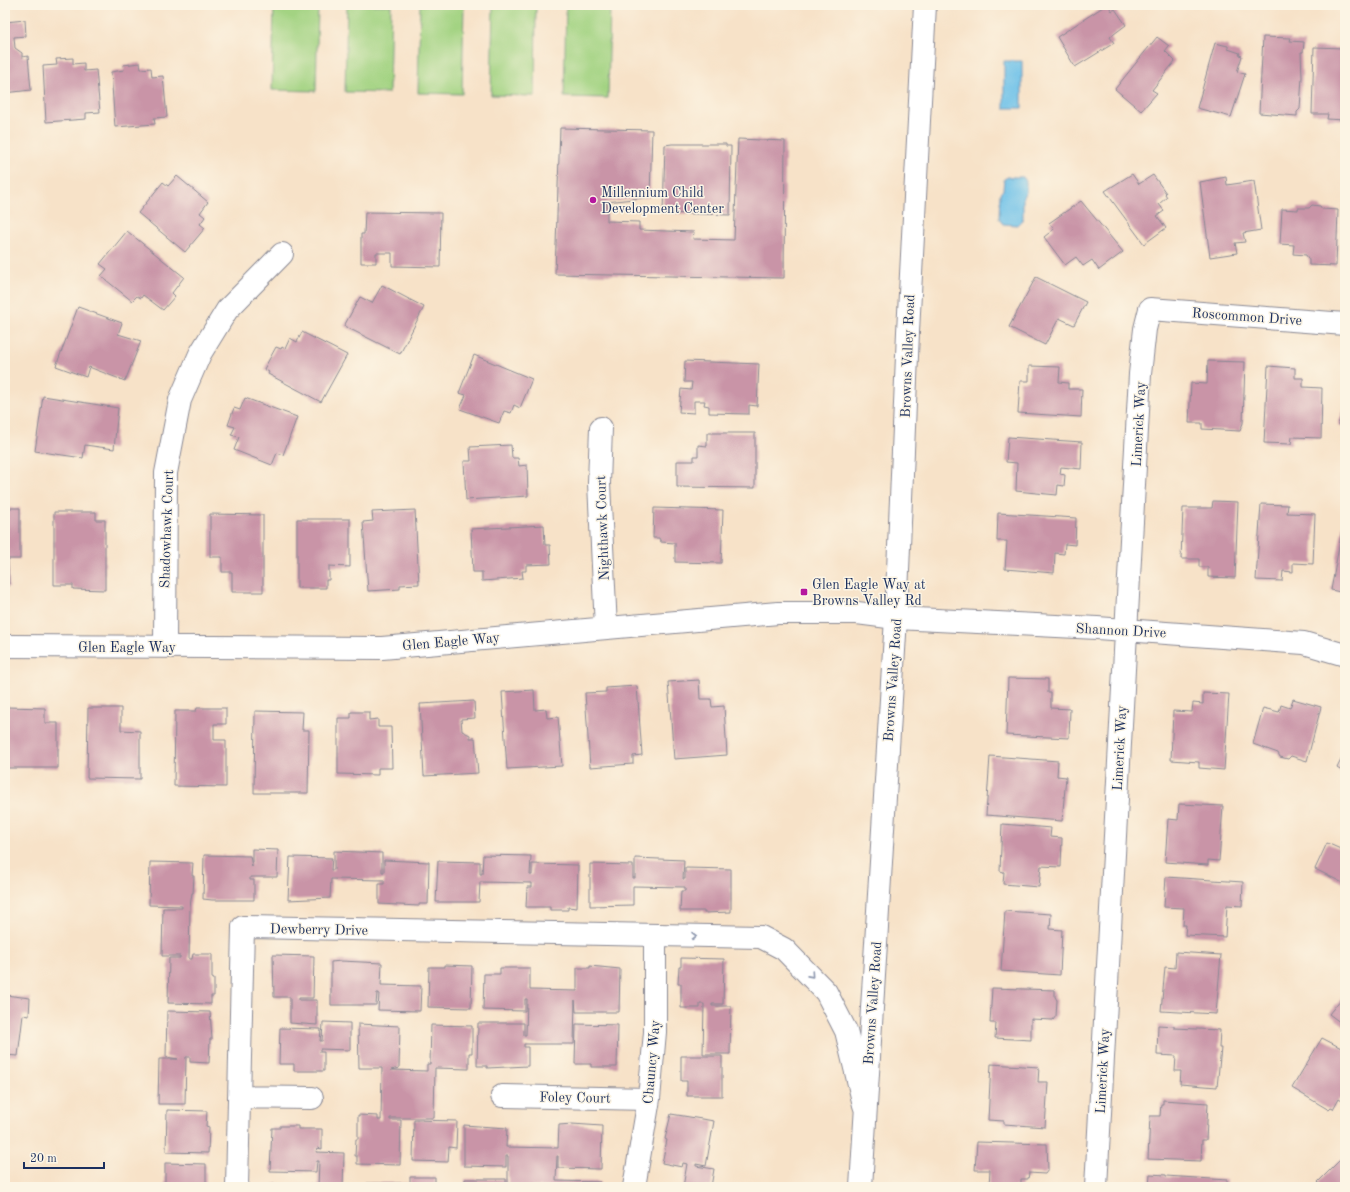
<svg xmlns="http://www.w3.org/2000/svg" width="1350" height="1192" font-family="'Old Standard TT',serif">
	<style>
		.green { fill: #a3d382; stroke: #5f8170 }
		.water { fill: #6dc1e9; stroke: #4478a4 }
		.building { fill: #c994a7 }
		.lines { fill: none; stroke-linecap: round; stroke-linejoin: round }
		.minor-casing { stroke: #898893; stroke-width: 24 }
		.secondary-casing { stroke: #898893; stroke-width: 24 }
		.minor { stroke: #fff; stroke-width: 22 }
		.secondary { stroke: #fff; stroke-width: 22 }
		.oneway { stroke: #8d97ae }
		.poi-dot { fill: #b5179e; stroke: #fcf5e5; stroke-width: 1.5 }
		.labels { text-anchor: middle; stroke-width: 3; stroke-linejoin: round; paint-order: stroke }
		.poi-label { font-size: 14px; fill: #1b2f5e; stroke: #fcf5e5; text-anchor: start }
		.street-label { font-size: 14px; fill: #1b2f5e; stroke: #fcf5e5 }
	</style>
	<rect width="100%" height="100%" fill="#fcf5e5"/>
	<filter id="ink" filterUnits="userSpaceOnUse"><feTurbulence type="fractalNoise" baseFrequency=".025" numOctaves="2"/><feDisplacementMap in="SourceGraphic" scale="8" xChannelSelector="R" yChannelSelector="G"/><feConvolveMatrix kernelMatrix="1 2 1 2 8 2 1 2 1" color-interpolation-filters="sRGB"/></filter>
	<filter id="wash" filterUnits="userSpaceOnUse"><feTurbulence type="fractalNoise" baseFrequency=".012" numOctaves="4" result="noise"/><feDisplacementMap in="SourceGraphic" scale="16" xChannelSelector="R" yChannelSelector="G"/><feGaussianBlur stdDeviation="0.9" result="paint"/><feColorMatrix in="noise" values="0 0 0 0 0 0 0 0 0 0 0 0 0 0 0 0 0 1.4 0 .05"/><feComposite in="paint" operator="in"/></filter>
	<g filter="url(#wash)">
		<rect width="100%" height="100%" fill="#f7e2c8"/>
		<path class="green" d="M274 5H318L316 91 272 90Z
			M347 5H391L389 93 345 92Z
			M420 5H464L462 94 418 93Z
			M493 5H536L535 96 491 95Z
			M566 5H610L608 98 564 97Z"/>
		<path class="water" d="M1004 61H1022V108H1004Z
			M1008 177H1023L1026 181V193L1023 196V219L1017 225 1003 224 999 219 1000 193 1003 190 1004 179Z"/>
		<g id="blocks">
			<path class="building" d="M1106 5H1108L1112 11 1115 9 1126 25 1110 37 1114 43 1075 67 1057 37Z
				M25 20 26 36 14 37 15 48 22 53V57L28 56 31 90 5 93V22Z
				M1157 37 1169 46 1165 51 1175 61 1152 90 1157 93 1141 111 1115 89Z
				M1263 37 1291 38 1290 41 1304 42 1303 52H1301L1302 77 1300 109 1297 112V116L1259 113Z
				M1215 43 1228 46V49L1240 53 1239 55 1242 56 1237 72 1245 74 1231 117 1197 108Z
				M1314 47 1343 48 1345 120 1327 119 1328 114H1312Z
				M73 58V64L84 63V71L96 70 100 112 86 113V119L46 122 43 66 57 65 56 59Z
				M140 63 141 69 151 68 152 77 163 76 167 117 154 118 155 124 115 127 111 72 124 70 123 65Z
				M560 128 652 130 650 197 607 202V221L639 222V230L694 232 693 239 734 240 738 139 785 141 784 278 555 274Z
				M672 144H726V146H731L730 215 663 213 665 145Z
				M1132 174 1139 184 1153 175 1166 193 1165 194 1167 197 1159 204 1164 211 1157 216 1166 228 1144 244 1105 191Z
				M177 176 208 202 200 213 205 217 200 224 205 228 185 252 138 213 163 182 168 186Z
				M1226 177 1227 185 1254 181 1261 230 1243 233 1245 242 1235 243 1237 253 1210 257 1200 182Z
				M1081 201 1123 252 1099 270 1092 260 1083 266 1076 257 1065 265 1044 237 1054 229 1049 223Z
				M1312 205 1320 206 1322 209 1338 210 1336 266 1309 265V260L1306 255 1293 254 1294 245 1280 244 1282 209 1298 210V208H1309Z
				M365 212 441 213 440 267 392 266V253H376V263H361V234H364Z
				M127 231 184 277 172 293 175 296 163 310 143 295 141 298 137 296 132 301 101 276 107 269 100 264Z
				M1036 277 1086 302 1074 325 1059 318 1045 345 1009 327Z
				M382 285 424 307 400 354 344 326 360 297 372 303Z
				M78 307 122 323 118 334 141 341 125 381 89 367 86 377 56 366Z
				M302 332 347 355 321 402 268 374 269 372 264 369 276 347 281 349 282 347 285 349 290 338 297 342Z
				M474 355 532 379 520 408 514 405 511 413 504 411 499 423 460 409 466 395 459 393Z
				M685 361 759 364 757 406 749 405V414L709 413V406L704 405 705 401H694V413L679 412 681 389 691 390 692 382H684Z
				M1208 361 1245 362 1243 423 1240 431 1202 429V423H1189L1191 383 1207 384Z
				M1029 366 1060 367 1059 382 1068 383V389H1082L1081 417 1018 413 1020 381H1029Z
				M1268 366 1295 368V378H1303V387L1322 388 1321 438 1292 437 1291 444 1264 443Z
				M43 396 118 408 114 449 85 445 83 458 35 451Z
				M245 398 297 417 283 455 277 453 272 465 234 450 239 437 231 435 235 427 228 425 234 408 240 410Z
				M1345 404V427L1338 425Z
				M707 433H755V488L677 487V461H694V456H698V445L707 446Z
				M1008 437 1082 442 1081 469 1061 467 1060 474 1065 475 1064 486 1058 485 1057 495 1016 491 1017 463 1006 462Z
				M511 445 512 458H518L519 466 527 465 528 496 466 500 464 461H471L470 447Z
				M1213 501 1238 502 1235 578 1208 577V567H1199V559H1181L1183 508H1212Z
				M1261 504 1288 505 1287 513 1315 514 1313 564 1293 563V572L1283 571 1282 581 1256 580Z
				M5 508H20V559H8L9 587H5Z
				M654 508 723 510 721 563 675 562V543L661 542 659 538H653Z
				M415 510 419 584 400 585V589L368 591 363 522 373 521 372 512Z
				M54 512H96V520H105V590L73 589V585H54Z
				M998 513 1076 518 1075 545 1065 544 1064 554 1055 553 1054 573 1005 569 1007 541H997Z
				M210 514 263 515V592H232V572H222V557H210Z
				M297 519H350V567L329 566V580H326V588H297Z
				M544 525 545 545H550L551 564 526 565V571H522L523 578 482 581V572H473L471 529Z
				M1343 525 1345 526V593L1331 590Z
				M1008 678 1048 679V693H1051V708L1070 709 1069 738 1006 735Z
				M699 680 700 699H711L712 707 724 706 727 755 674 759 668 682Z
				M637 686 642 755 633 756V764L590 767 585 693 606 692V688Z
				M534 690 535 710 546 709 547 718 558 717 562 766 507 769 502 692Z
				M1203 693 1229 694 1224 770 1199 768V762L1171 760 1173 711 1192 712 1193 703 1203 704Z
				M1293 699 1321 707 1307 761 1291 756 1288 759 1280 757 1278 753 1253 744 1263 708 1279 712 1281 705 1290 708Z
				M474 701 475 718 461 719 462 731 470 735V738H475L478 773 424 776 420 704Z
				M6 707 45 708V723H58V768H5Z
				M88 708H121V730L140 731V779L87 778Z
				M197 708H226V724H214V740H226V787L174 786 175 711H196Z
				M255 711 303 712 302 730H309L308 793H254Z
				M351 712H369V720L378 719V727H391L392 768H378V775L338 774V718H351Z
				M1345 752V773L1337 768Z
				M990 756 1058 761 1057 776 1066 777 1062 821 986 815Z
				M1179 804 1223 806 1219 861 1208 860V865L1165 862 1168 819 1178 820Z
				M1002 824 1051 828 1050 837 1062 838 1061 867 1041 866 1039 887 1003 884 1004 872 1000 871Z
				M1327 843 1345 851V884L1315 869Z
				M252 849 278 850 277 877H250V880H254V900H212L203 899 204 855 250 856 252 867Z
				M334 851 382 853V872H384V860L429 862 428 904H419V906L379 904V884H384V880L331 879 330 898 288 900 290 857 332 858 331 870H334Z
				M483 855 531 856 530 875H532V864L578 865 577 908 568 907V910H550V907H526L527 887H532V883L480 882 479 902H436L438 861 480 862V874H482Z
				M635 858 684 860 683 879H685V868L731 869V912L704 913V911H680L681 891H685V887L633 886V905L590 906V864L633 865V878H635Z
				M150 862 193 863 192 876H194L193 893H192L190 906 189 959H192L193 954H212V978L214 979V996H211V1004L168 1003 169 958H180V956H162L163 908H182V906L149 905Z
				M1166 877 1243 882 1242 906 1227 905 1225 937 1185 935 1186 925H1183L1184 908 1164 907Z
				M1005 911 1051 914 1050 929 1062 930 1060 975 1001 971Z
				M1176 952 1221 955 1216 1014 1161 1011 1165 967 1175 968Z
				M273 955 314 956 313 998H299V1000H317V1025L290 1023V997H274Z
				M681 958 724 959 723 1004H712V1006H731L730 1054H703L704 1004H700V1008H681V984H678L679 967H681Z
				M341 961 382 963 381 985 421 986 420 1011 378 1010 379 993H377L376 1005H331V962Z
				M445 965 472 966 471 1008 428 1007 429 967H445Z
				M590 966 620 969 619 1012H576L575 1000 574 1044H524V1047H528V1066L487 1068V1066H477L478 1023H524V1035H526L527 999H525V1011L483 1010 484 974H500V968H530V990L577 991V968H590Z
				M992 988 1055 990V997L1057 1000 1056 1016 1053 1020 1031 1019V1040L995 1038 996 1023H990Z
				M1345 994V1026L1329 1014Z
				M5 995 30 998 29 1016 23 1015 18 1056 5 1055Z
				M167 1011 210 1012 212 1039H210L209 1063 190 1062V1057H186L185 1104H158L159 1059H178L166 1057Z
				M323 1022 350 1023V1050L320 1049V1052H324V1071H294V1064H279L280 1028 321 1029 320 1041H322Z
				M358 1024 400 1026 399 1068 391 1070 427 1071V1064H430L431 1025 472 1026V1053H469V1069L435 1068 434 1118H390V1120H401L400 1165 357 1164V1156H355L356 1139H358V1115L378 1116V1120H381L382 1068H359Z
				M576 1024 618 1025 617 1067H591V1064H575Z
				M1158 1025 1174 1026V1028L1220 1030 1219 1048H1221L1217 1087 1180 1084 1181 1071H1175L1176 1056 1157 1055Z
				M1322 1038 1345 1050V1102L1339 1098 1333 1109 1331 1108 1329 1110 1292 1088Z
				M681 1056H722V1096H687V1081H681Z
				M991 1064 1039 1067 1038 1082H1048L1045 1127 1004 1124V1121L988 1120Z
				M1163 1100 1208 1103 1206 1140H1202L1201 1161 1148 1159 1150 1116H1160L1161 1104H1163Z
				M167 1110 207 1111 206 1126 209 1127 208 1153 166 1152Z
				M671 1114 714 1121 706 1166 696 1164V1166L714 1169 711 1187H683L687 1164 683 1163 682 1167 662 1163 667 1140 665 1139Z
				M414 1120 457 1121 456 1148 449 1147 448 1162 413 1161Z
				M572 1124 602 1126 601 1169 558 1168V1156H557L556 1181 600 1182V1187H508V1156H506V1167L464 1166V1125L507 1128 506 1147 558 1148 559 1125Z
				M280 1126H298V1129H322V1149L317 1148 316 1152 344 1153 343 1187H318L319 1161H317L316 1172 270 1171 272 1128H280Z
				M977 1142 1047 1144 1048 1170 1045 1174 1029 1173 1028 1179H1021V1187H989L990 1170H975Z
				M1345 1155V1187H1323L1318 1182Z
				M165 1163 206 1164V1187H165Z
				M1150 1174 1166 1175V1176L1227 1180V1187H1149Z
				M410 1177H435V1187H410Z
				M465 1179H506V1187H465Z
				M367 1183H408V1187H367Z
				M273 1184 316 1185V1187H273Z"/>
		</g>
	</g>
	<g filter="url(#ink)">
		<use href="#blocks" fill-opacity="0" stroke="#898893" stroke-width="1"/>
		<g class="lines">
			<defs>
				<path id="minor" d="M601 428 599 483 606 628
					M5 646 382 648 778 613H857L896 618 1097 628 1304 643 1345 655
					M165 647 166 473 180 400 200 354 227 310 282 254
					M502 1096 649 1099
					M239 1097 312 1098
					M237 1187 243 927 761 937 784 949 826 992 846 1031 864 1105
					M634 1187 649 1099 655 1032V936
					M1096 1187 1140 374 1145 329 1150 309 1345 324"/>
				<path id="secondary" d="M861 1187 896 618 908 332 925 5"/>
			</defs>
			<use href="#minor" class="minor-casing"/>
			<use href="#secondary" class="secondary-casing"/>
			<use href="#minor" class="minor"/>
			<use href="#secondary" class="secondary"/>
		</g>
		<defs><path id="oneway-chevron" d="M-2-3.5L2.5 0L-2 3.5" fill="none" stroke-width="1.6" stroke-linecap="round" stroke-linejoin="round"/></defs>
		<g class="oneway">
			<use href="#oneway-chevron" transform="translate(694 936)"/>
			<use href="#oneway-chevron" transform="translate(811 975) rotate(48)"/>
		</g>
	</g>
	<g class="poi-dot">
		<circle cx="593" cy="200" r="4"/>
		<rect x="800" y="588" width="8" height="8" rx="2"/>
	</g>
	<g class="labels">
		<g class="poi-label">
			<text x="601" y="197">Millennium Child<tspan x="601" dy="16">Development Center</tspan></text>
			<text x="812" y="589">Glen Eagle Way at<tspan x="812" dy="16">Browns Valley Rd</tspan></text>
		</g>
		<g class="street-label">
			<text transform="translate(1247 316) rotate(4)" y="5">Roscommon Drive</text>
			<text transform="translate(907 356) rotate(-88)" y="5">Browns Valley Road</text>
			<text transform="translate(1138 424) rotate(-87)" y="5">Limerick Way</text>
			<text transform="translate(602 528) rotate(-92)" y="5">Nighthawk Court</text>
			<text transform="translate(166 529) rotate(-88)" y="5">Shadowhawk Court</text>
			<text transform="translate(1121 630) rotate(3)" y="5">Shannon Drive</text>
			<text transform="translate(451 641) rotate(-5)" y="5">Glen Eagle Way</text>
			<text x="127" y="652">Glen Eagle Way</text>
			<text transform="translate(892 680) rotate(-86)" y="5">Browns Valley Road</text>
			<text transform="translate(1119 748) rotate(-87)" y="5">Limerick Way</text>
			<text transform="translate(319 929) rotate(1)" y="5">Dewberry Drive</text>
			<text transform="translate(872 1003) rotate(-86)" y="5">Browns Valley Road</text>
			<text transform="translate(651 1062) rotate(-85)" y="5">Chauncy Way</text>
			<text transform="translate(1102 1071) rotate(-87)" y="5">Limerick Way</text>
			<text transform="translate(575 1097) rotate(1)" y="5">Foley Court</text>
		</g>
	</g>
	<rect width="1350" height="1192" fill="none" stroke="#fcf5e5" stroke-width="20"/>
	<path d="M24 1162v6h80v-6" fill="none" stroke="#1b2f5e" stroke-width="2"/>
	<text x="30" y="1162" font-size="12" fill="#1b2f5e" stroke="#fcf5e5" stroke-width="3" paint-order="stroke">20 m</text>
</svg>
